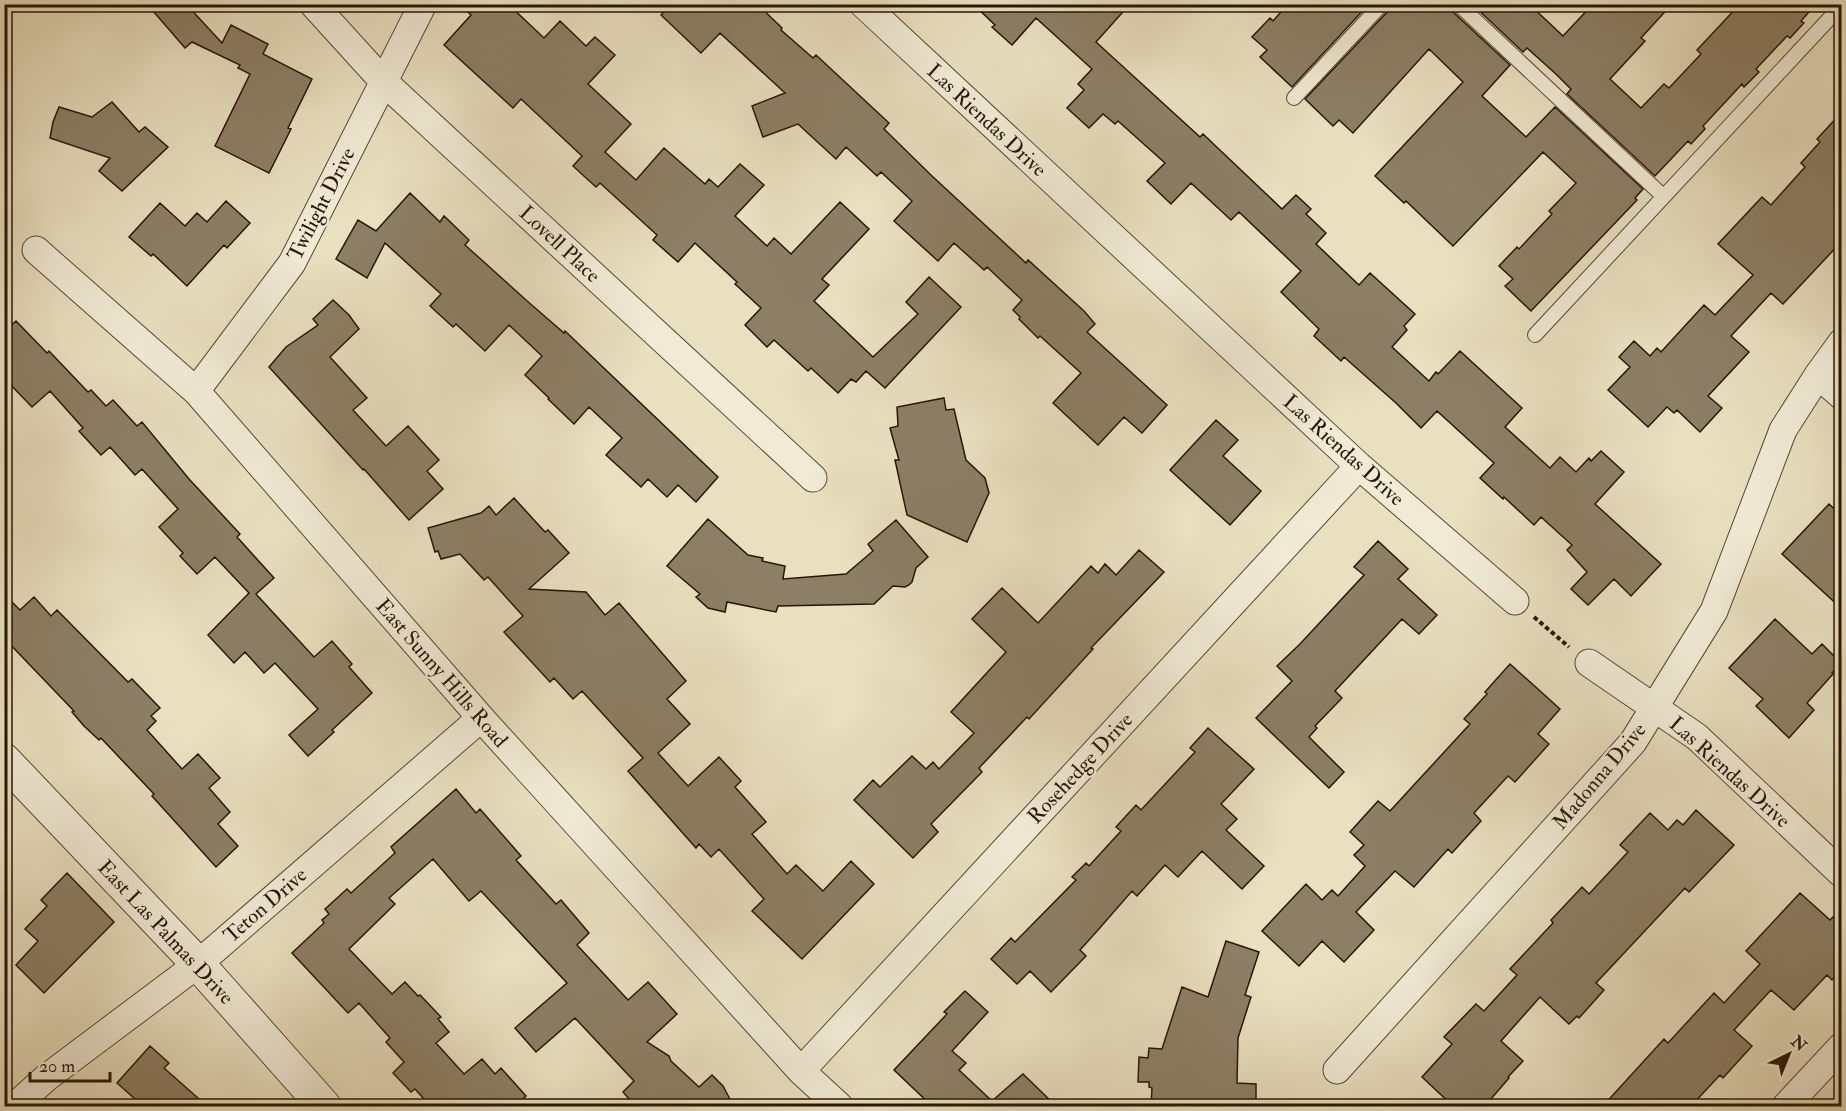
<svg xmlns="http://www.w3.org/2000/svg" width="1846" height="1111" font-family="'IM FELL Double Pica',serif">
	<style>
		.building { fill: #8c7f66; stroke: #271605; stroke-width: 1.5 }
		.lines { fill: none; stroke-linecap: round; stroke-linejoin: round }
		.service-casing { stroke: #584834; stroke-width: 16 }
		.minor-casing { stroke: #584834; stroke-width: 29 }
		.tertiary-casing { stroke: #584834; stroke-width: 35 }
		.path { stroke: #271605; stroke-width: 4; stroke-dasharray: 4.5 3; stroke-linecap: butt }
		.service { stroke: #f1ebd6; stroke-width: 14 }
		.minor { stroke: #f1ebd6; stroke-width: 27 }
		.tertiary { stroke: #f1ebd6; stroke-width: 33 }
		.labels { text-anchor: middle; stroke-width: 4.5; stroke-linejoin: round; paint-order: stroke }
		.street-label { font-size: 21px; fill: #271605; stroke: #f1ebd6 }
	</style>
	<rect width="100%" height="100%" fill="#e9e0c0"/>
	<filter id="stains"><feTurbulence type="fractalNoise" baseFrequency=".00333" numOctaves="4"/><feColorMatrix values="0 0 0 0 .2 0 0 0 0 .09 0 0 0 0 .02 0 0 0 .5 -.17"/></filter>
	<radialGradient id="worn" r=".72"><stop offset=".6" stop-color="#630" stop-opacity="0"/><stop offset="1" stop-color="#630" stop-opacity=".3"/></radialGradient>
	<path class="building" d="M147 4H186L222 43 231 25 268 44 263 54 312 79 288 128 291 129 269 173 215 146 250 74 238 68 240 65 192 42 185 48Z
		M459 4H508L544 38 560 21 586 46 595 37 615 55 588 84 631 124 605 152 636 180 664 148 705 184 709 179 718 187 740 164 764 185 735 216 767 246 774 238 791 254 840 202 869 229 822 279 829 285 814 301 873 357 918 314 906 302 929 277 961 307 885 388 866 371 856 382 851 379 838 393 811 368 808 371 774 340 767 347 745 325 761 308 735 284 737 282 695 243 678 262 653 240 657 235 600 183 596 187 573 166 582 156 521 99 513 108 444 45 471 15Z
		M671 4H757L782 28 781 30 813 58 816 55 889 123 884 129 932 176 1026 263 1028 260 1084 311 1095 324 1087 332 1167 405 1142 433 1124 417 1098 445 1053 403 1081 373 1040 336 1038 338 1019 319 1020 317 1013 310 1022 300 987 267 984 270 954 243 938 261 894 221 912 201 881 172 877 176 846 147 836 159 798 124 763 137 752 106 785 93 720 33 701 53 661 15Z
		M973 4H1130L1096 42 1200 137 1203 134 1282 209 1296 195 1311 209 1306 214 1326 233 1316 244 1359 285 1370 273 1415 314 1404 326 1407 330 1392 347 1429 381 1436 372 1438 374 1460 351 1522 408 1505 427 1550 468 1560 457 1576 472 1589 458 1591 461 1601 451 1624 472 1595 504 1661 564 1631 596 1614 579 1588 605 1571 589 1587 572 1567 550 1572 545 1541 517 1534 525 1504 497 1503 499 1480 478 1494 463 1437 411 1421 428 1396 403 1344 357 1341 361 1314 336 1319 329 1281 292 1301 271 1239 212 1231 220 1191 183 1171 204 1147 181 1165 163 1118 121 1115 124 1103 114 1089 128 1067 108 1084 90 1078 84 1092 69 1036 18 1012 45 992 27 995 25Z
		M1288 4H1369L1292 87 1260 57 1267 50 1252 37 1270 18 1273 21Z
		M1391 4H1449L1452 11 1510 65 1482 96 1526 137 1555 107 1643 189 1635 198 1637 200 1531 311 1505 286 1513 279 1499 266 1517 247 1519 249 1552 214 1549 211 1576 183 1543 152 1453 246 1406 201 1404 203 1375 176 1463 82 1429 49 1353 133 1339 120 1333 126 1305 99 1389 10Z
		M1472 4H1529L1563 36 1593 4H1672L1641 38 1645 41 1610 79 1641 108 1664 84 1669 88 1701 54 1697 50 1740 4H1816L1801 21 1804 23 1790 38 1787 36 1756 69 1759 72 1744 87 1742 84 1703 126 1705 129 1691 144 1688 141 1655 176 1567 94 1571 89 1557 75 1527 48 1523 52Z
		M112 102 139 132 145 127 168 147 122 191 99 171 110 158 50 138 53 122 59 107 92 117Z
		M1842 112V241L1783 304 1771 293 1731 336 1749 352 1708 396 1722 408 1700 432 1677 410 1674 413 1667 407 1648 427 1608 390 1630 367 1619 357 1634 341 1650 356 1657 348 1661 352 1704 305 1715 315 1753 275 1718 244 1762 197 1771 205 1805 167 1801 163 1820 142 1817 139Z
		M410 193 440 222 444 216 469 240 465 245 526 300 564 333 565 331 718 477 696 502 678 485 667 497 648 479 641 487 606 455 622 438 589 407 574 424 548 399 549 398 525 375 542 356 509 325 485 351 456 324 453 327 430 306 441 294 385 243 367 278 336 259 358 220 376 231Z
		M226 201 250 223 227 248 224 245 187 286 153 254 151 256 129 237 160 203 185 226 197 213 207 222Z
		M333 300 349 315 359 329 330 357 367 398 353 410 386 446 408 426 439 460 427 471 443 489 409 520 364 469 363 470 269 367 286 347 318 325 313 319Z
		M16 321 47 353 49 351 88 392 91 390 106 406 113 400 137 426 142 422 189 479 240 534 237 537 274 578 256 594 314 657 332 641 352 664 349 667 372 693 332 730 334 732 308 756 289 735 318 709 275 663 264 673 245 652 234 663 208 635 249 593 215 557 197 574 180 556 183 553 159 527 178 509 142 469 135 475 110 447 101 455 79 431 83 428 50 391 32 407 4 378V332Z
		M944 398 946 410 954 409 966 460 985 478 989 493 967 542 907 515 895 460H899L890 428 898 426 897 407Z
		M1216 420 1238 440 1223 456 1261 491 1230 525 1170 470Z
		M514 498 545 532 548 530 569 553 529 589 586 592 605 615 619 603 686 681 667 699 690 724 658 753 688 786 719 757 741 781 735 787 766 822 752 834 787 874 796 865 823 891 851 861 874 884 802 959 752 911 764 899 719 849 711 857 699 844 696 848 628 771 643 758 582 691 573 699 554 678 550 682 504 632 523 616 488 577 484 580 460 554 441 559 438 551 435 552 428 528 481 513 489 506 496 515Z
		M1829 504 1842 516V609L1782 554Z
		M708 519 748 555 763 558 762 561 785 566 783 579 846 574 873 551 868 544 896 520 928 557 916 568 912 582 909 585 905 587 893 586 874 604 778 606 776 612 727 602 725 612 708 608 696 597 700 594 667 566Z
		M1378 541 1408 569 1398 579 1437 615 1419 634 1402 619 1335 691 1342 698 1315 726 1317 728 1309 737 1344 772 1329 788 1256 718 1292 681 1277 666 1300 644 1364 575 1354 567Z
		M1139 550 1164 572 1091 648 1093 649 1029 719 1027 717 979 768 982 772 931 824 938 832 913 858 854 800 873 780 880 787 912 756 926 769 933 762 939 769 974 733 951 712 1006 652 972 619 1002 588 1038 623 1091 566 1098 573 1105 564 1116 575Z
		M4 594 20 610 34 597 51 616 57 610 128 682 132 679 160 708 151 716 156 721 147 730 182 769 198 754 220 778 209 788 230 812 218 824 238 846 216 867 152 796 154 794 101 738 99 740 84 726 72 712 74 711 4 638Z
		M1775 619 1812 654 1822 644 1841 663 1832 673 1833 674 1807 703 1814 710 1789 738 1756 706 1763 699 1729 668Z
		M1510 664 1560 709 1538 734 1549 744 1515 782 1508 776 1474 813 1481 821 1452 853 1448 849 1414 887 1395 871 1356 912 1374 930 1344 962 1322 941 1299 966 1262 931 1306 884 1322 900 1332 890 1338 896 1365 866 1354 855 1364 845 1350 832 1378 801 1390 811 1470 724 1464 719 1487 694 1485 692Z
		M1208 728 1254 769 1221 804 1237 819 1226 830 1264 866 1242 889 1202 851 1178 877 1165 865 1137 896 1132 891 1098 930 1080 950 1086 956 1051 992 1030 971 1017 984 991 959 1011 938 1015 942 1076 880 1072 877 1086 863 1089 866 1121 831 1116 827 1136 805 1141 810 1195 752 1190 748Z
		M456 789 476 813 480 809 521 856 516 860 556 904 561 900 578 920 589 933 577 945 628 1000 648 982 677 1014 647 1042 669 1056 671 1061 699 1087 712 1075 723 1086 734 1107H636L623 1092 634 1081 575 1018 536 1052 515 1028 567 983 481 891 469 901 433 859 389 898 395 904 349 949 392 994 405 982 418 996 420 995 441 1017 438 1019 449 1032 436 1043 464 1074 482 1059 495 1074 501 1068 526 1096 515 1107H431L415 1089 411 1092 393 1073 404 1062 386 1042 390 1038 359 1003 348 1013 292 953 324 923 322 920 329 914 325 909 347 889 351 893 395 853 391 847Z
		M1696 810 1734 845 1689 892 1685 888 1596 983 1604 990 1579 1018 1577 1016 1569 1024 1540 997 1501 1041 1523 1061 1508 1077 1509 1078 1484 1107H1454L1422 1077 1452 1044 1444 1037 1476 1004 1484 1011 1517 975 1510 969 1553 923 1551 920 1582 887 1589 894 1628 852 1620 845 1650 813 1668 830 1677 820 1683 825Z
		M67 873 114 922 44 993 16 965 38 941 25 929 47 906 41 900Z
		M1800 893 1830 920 1842 908V969L1832 980 1827 975 1794 1010 1771 990 1734 1030 1752 1046 1723 1078 1720 1075 1690 1107H1602L1664 1039 1668 1043 1714 993 1724 1003 1760 964 1746 951Z
		M1226 941 1259 952 1245 995 1251 997 1238 1038 1237 1083 1256 1084V1107H1155V1105H1151L1152 1088 1149 1087V1082H1138L1139 1057 1148 1058 1149 1048 1162 1049 1182 987 1208 997Z
		M965 991 988 1012 952 1051 966 1063 959 1070 992 1101 1023 1074 1057 1107H933L894 1070 947 1014 944 1012Z
		M150 1046 169 1063 164 1068 208 1107H144L117 1083Z"/>
	<g class="lines">
		<defs>
			<path id="service" d="M1458 4 1663 196
				M1294 98 1382 4
				M1535 335 1842 5"/>
			<path id="minor" d="M313 4 383 81 813 478
				M863 4 1359 466 1515 601
				M36 250 196 391 481 718 801 1071 839 1106
				M1818 375 1842 396
				M196 391 292 263 423 4
				M1589 663 1697 737 1842 874
				M1337 1070 1633 742 1714 611 1783 430 1818 375 1842 342
				M801 1071 1359 466
				M15 1106 46 1078 198 964 481 718
				M1786 1106 1842 1046"/>
			<path id="tertiary" d="M4 760 198 964 324 1106"/>
		</defs>
		<use href="#service" class="service-casing"/>
		<use href="#minor" class="minor-casing"/>
		<use href="#tertiary" class="tertiary-casing"/>
		<path class="path" d="M1534 617 1569 647"/>
		<use href="#service" class="service"/>
		<use href="#minor" class="minor"/>
		<use href="#tertiary" class="tertiary"/>
	</g>
	<g class="labels">
		<g class="street-label">
			<text transform="translate(987 120) rotate(43)" y="7">Las Riendas Drive</text>
			<text transform="translate(321 204) rotate(-63)" y="7">Twilight Drive</text>
			<text transform="translate(560 244) rotate(43)" y="7">Lovell Place</text>
			<text transform="translate(1344 450) rotate(42)" y="7">Las Riendas Drive</text>
			<text transform="translate(442 673) rotate(49)" y="7">East Sunny Hills Road</text>
			<text transform="translate(1080 768) rotate(-47)" y="7">Rosehedge Drive</text>
			<text transform="translate(1730 772) rotate(42)" y="7">Las Riendas Drive</text>
			<text transform="translate(1599 776) rotate(-50)" y="7">Madonna Drive</text>
			<text transform="translate(265 905) rotate(-41)" y="7">Teton Drive</text>
			<text transform="translate(166 932) rotate(47)" y="7">East Las Palmas Drive</text>
		</g>
	</g>
	<rect width="1846" height="1111" fill="none" stroke="#e9e0c0" stroke-width="24"/>
	<rect x="6" y="6" width="1834" height="1099" fill="none" stroke="#271605" stroke-width="3"/>
	<rect x="12" y="12" width="1822" height="1087" fill="none" stroke="#271605" stroke-width="1.5"/>
	<g transform="translate(1789 1054) rotate(43)" stroke="#f1ebd6" stroke-width="4.5" paint-order="stroke">
	<path d="M0-4.5L10 22L0 15L-10 22Z" fill="#271605"/>
	<text y="-9" font-size="16" font-weight="bold" text-anchor="middle" fill="#271605">N</text>
	</g>
	<path d="M30 1072v9h80v-9" fill="none" stroke="#271605" stroke-width="3"/>
	<text x="39" y="1072" font-size="18" fill="#271605" stroke="#f1ebd6" stroke-width="4.5" paint-order="stroke">20 m</text>
	<rect width="100%" height="100%" filter="url(#stains)"/>
	<rect width="100%" height="100%" fill="url(#worn)"/>
</svg>
